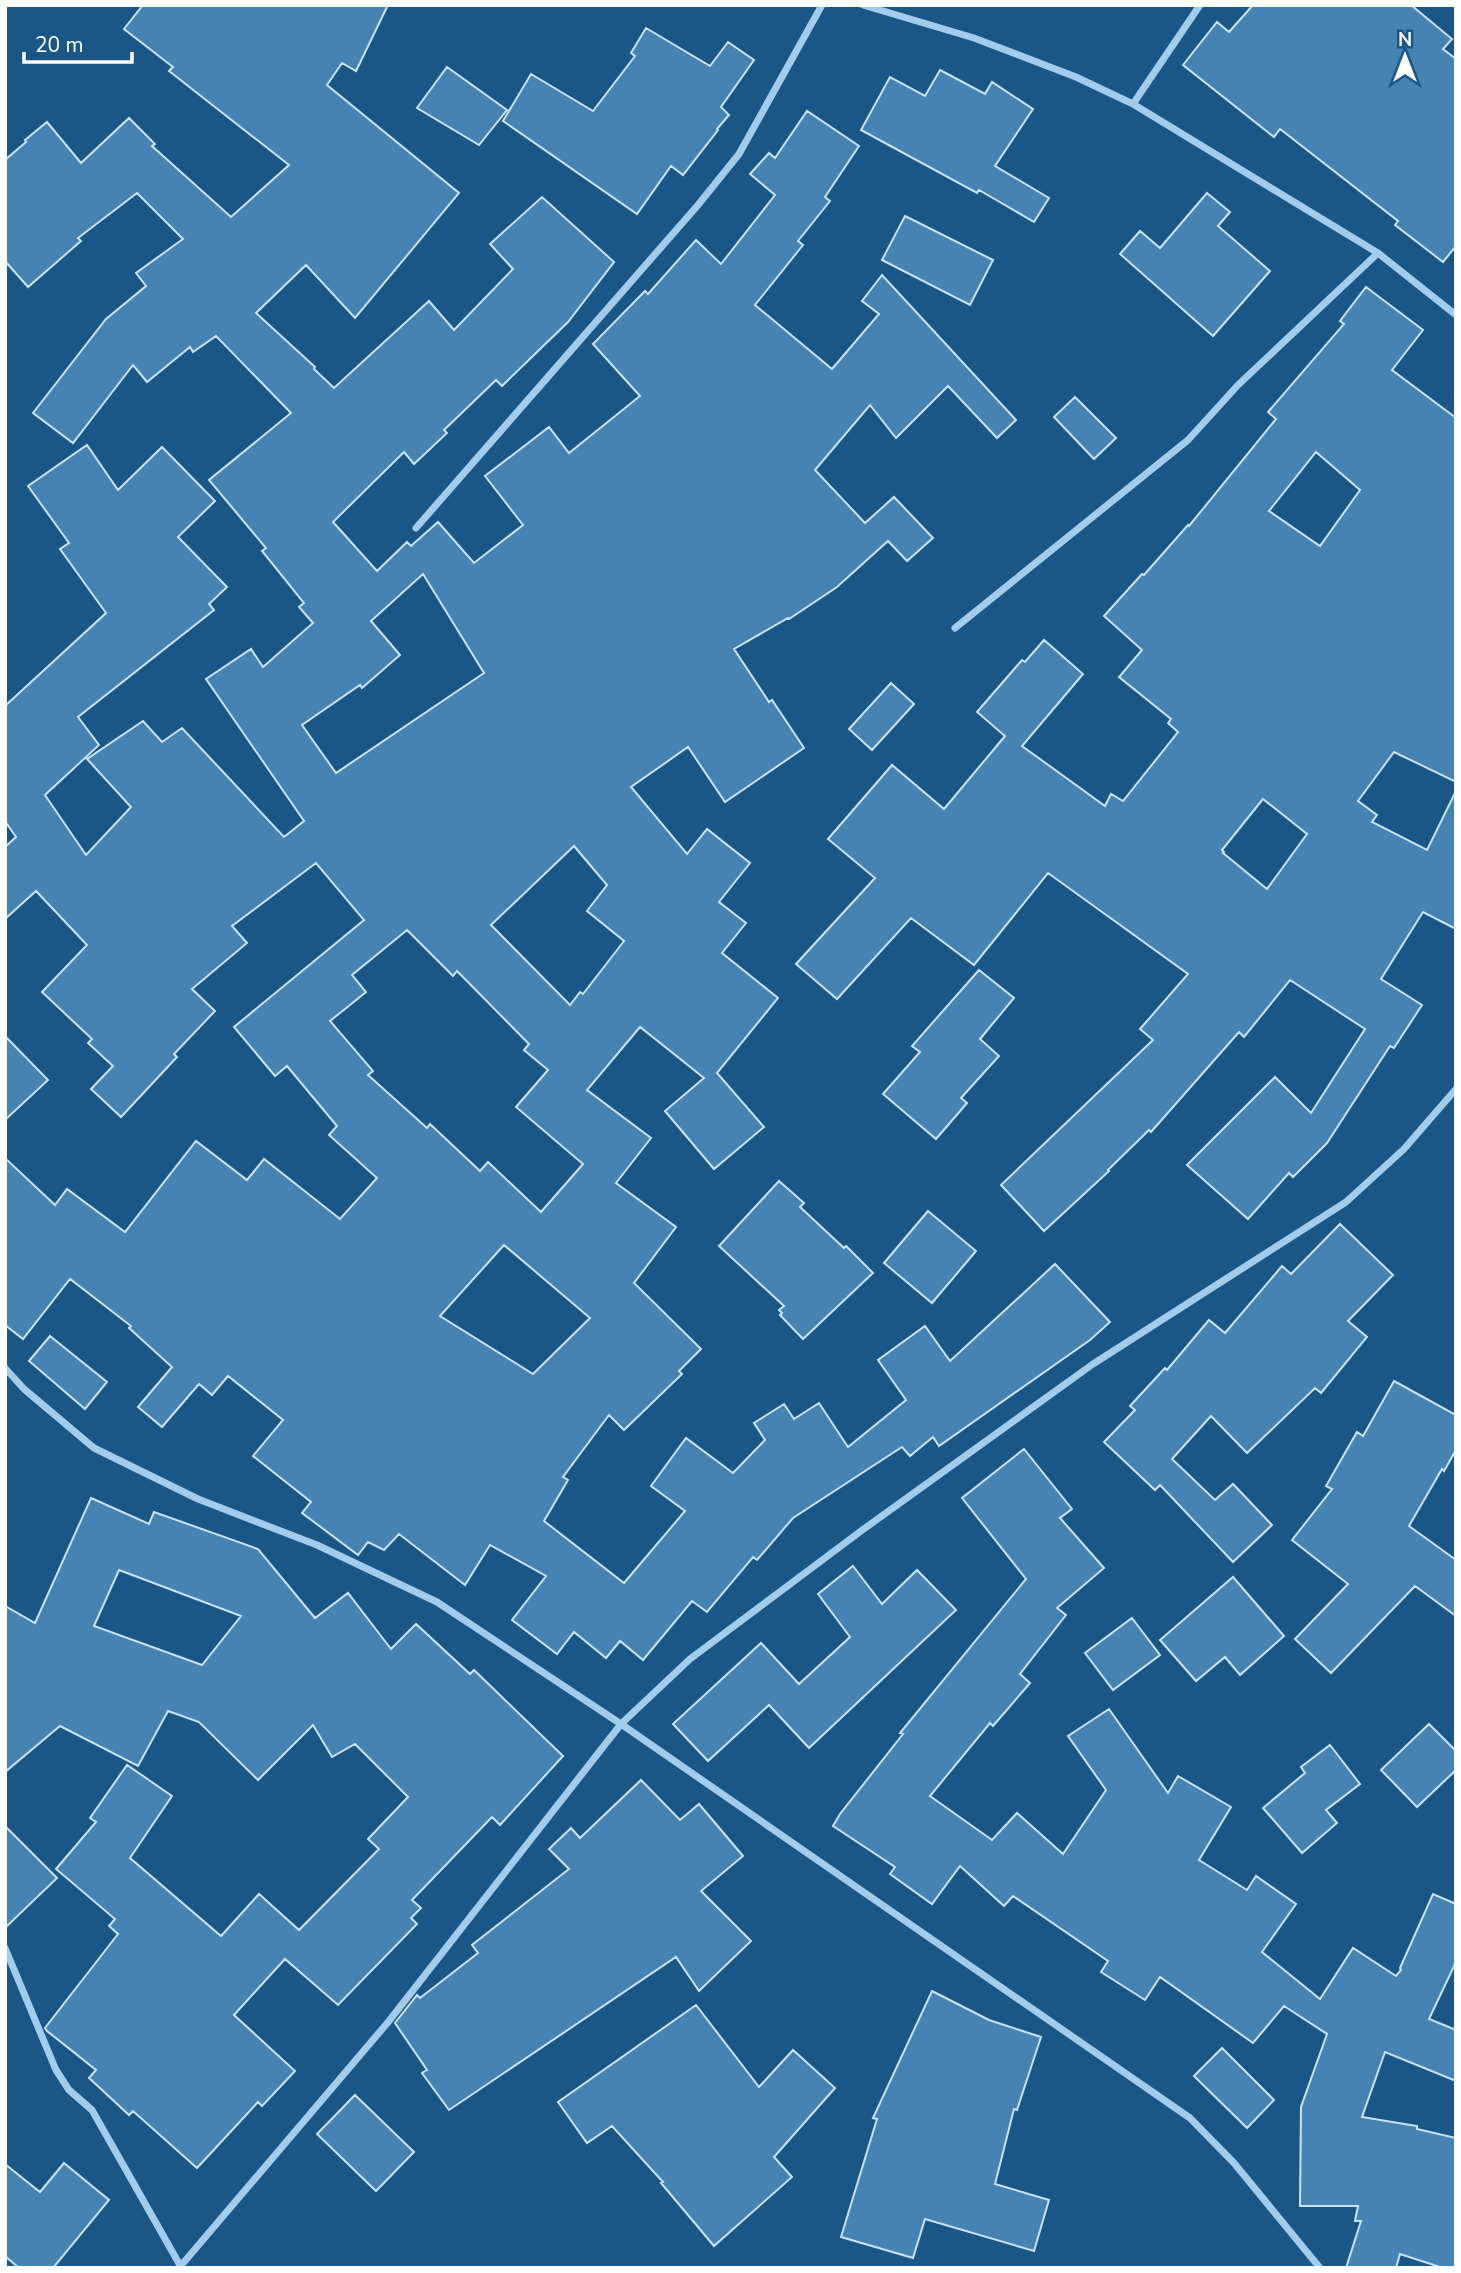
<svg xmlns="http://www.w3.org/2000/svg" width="1461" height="2273" font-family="'Nunito Sans',sans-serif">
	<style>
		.building { fill: #4783b2; stroke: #c7e4f9; stroke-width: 2; fill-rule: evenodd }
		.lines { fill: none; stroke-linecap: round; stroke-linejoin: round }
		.street { stroke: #a2ccec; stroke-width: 7 }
	</style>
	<rect width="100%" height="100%" fill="#1a5787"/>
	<path class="building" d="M143 5H388L356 71 342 63 327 85 459 193 355 318 306 265 256 313 315 367 314 369 334 388 429 301 454 330 513 269 490 244 542 197 614 262 568 322 502 386 496 380 444 430 447 433 414 464 404 452 333 522 377 571 407 542 411 546 438 522 474 563 523 525 485 476 549 427 569 453 640 396 593 344 645 291 648 294 696 240 721 264 775 195 750 174 769 153 775 158 807 111 859 146 825 197 830 201 798 241 803 245 755 305 832 369 879 314 862 301 882 275 1016 420 997 438 948 386 896 438 870 405 815 470 865 523 894 497 933 538 907 561 888 541 837 587 789 619 788 618 734 649 769 702 772 700 804 748 725 802 688 747 631 787 687 854 707 829 750 863 719 902 746 923 722 953 778 998 717 1073 764 1127 714 1169 665 1111 704 1078 640 1027 587 1090 651 1138 616 1183 676 1227 634 1283 701 1349 679 1371 682 1374 624 1430 609 1415 563 1477 568 1480 544 1521 624 1583 685 1511 651 1486 686 1438 733 1473 765 1440 754 1423 784 1404 794 1419 819 1403 848 1447 906 1400 878 1360 925 1326 950 1361 1055 1264 1110 1322 1090 1340 939 1446 933 1437 910 1456 902 1447 793 1518 757 1560 753 1557 707 1612 692 1601 643 1660 620 1641 606 1658 574 1632 557 1654 512 1620 546 1576 490 1545 465 1585 399 1534 384 1550 368 1542 358 1555 302 1513 311 1502 253 1456 283 1420 228 1376 212 1395 199 1384 162 1427 138 1407 172 1367 129 1328 131 1326 70 1279 23 1339 5 1325V1158L55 1205 67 1189 125 1232 196 1141 247 1180 264 1159 340 1219 377 1178 329 1135 337 1126 287 1066 275 1076 234 1027 364 920 316 863 232 926 247 943 192 989 215 1011 174 1054 177 1057 121 1117 91 1089 113 1066 88 1043 92 1039 42 992 87 945 36 891 5 919V847L16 837 5 821V706L106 613 60 549 69 543 28 486 87 445 118 490 162 447 215 501 178 537 227 587 209 604 214 610 78 717 99 745 45 795 86 855 131 807 87 759 143 721 162 742 182 728 284 837 304 821 206 679 251 649 263 667 313 623 299 607 304 603 262 551 266 548 209 480 291 413 216 336 193 352 190 347 147 382 133 365 73 443 33 413 106 319 146 286 136 273 183 239 137 193 78 238 81 241 28 287 5 261V160L26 142 25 140 47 122 81 163 129 118 155 144 152 146 231 217 289 165 169 71 173 67 124 29ZM423 574 484 673 336 773 302 725 360 685 362 688 400 655 371 621ZM574 846 607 885 587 911 624 941 583 994 580 992 570 1005 491 925ZM407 930 453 976 457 971 529 1044 524 1050 548 1070 516 1107 583 1164 541 1212 488 1162 480 1171 430 1124 427 1128 368 1075 373 1071 330 1021 366 992 352 975ZM504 1245 590 1318 533 1374 440 1316Z
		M1253 5H1411L1452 39 1443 49 1456 59V246L1443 262 1395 225 1398 221 1280 129 1274 137 1183 65 1217 22 1229 32Z
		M646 28 710 66 728 42 754 60 721 107 729 115 717 129 718 130 683 175 671 166 637 214 503 121 531 74 593 111 635 56 631 53Z
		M447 67 507 110 479 145 417 108Z
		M940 70 985 94 992 82 1033 109 995 166 1049 198 1034 222 979 190 977 193 861 130 890 77 925 96Z
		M1207 193 1230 212 1218 226 1270 271 1213 336 1120 254 1140 231 1160 248Z
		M905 216 993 260 970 305 882 260Z
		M1366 287 1423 330 1392 370 1456 418V782L1394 752 1358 801 1377 815 1372 822 1427 850 1456 791V929L1423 912 1381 979 1422 1005 1394 1048 1390 1046 1327 1143 1293 1177 1289 1173 1248 1219 1187 1165 1275 1077 1311 1113 1365 1029 1290 980 1244 1037 1239 1032 1151 1132 1149 1130 1108 1170 1109 1171 1044 1231 1001 1185 1153 1040 1140 1029 1188 974 1048 873 974 965 911 918 837 999 796 964 875 878 828 839 892 765 944 809 1005 736 977 712 1022 660 1025 662 1044 640 1083 674 1022 746 1105 806 1111 794 1123 801 1178 732 1168 723 1171 719 1119 677 1142 650 1104 616 1142 574 1144 575 1188 525 1189 526 1276 419 1268 412 1344 324 1340 321ZM1316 452 1360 490 1320 546 1269 511ZM1263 799 1307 834 1267 889 1223 853 1224 852 1222 850Z
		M1075 397 1116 438 1094 459 1054 417Z
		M891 683 914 704 872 750 849 729Z
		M979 970 1014 998 980 1039 999 1056 961 1098 967 1103 936 1139 883 1094 920 1052 912 1046Z
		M5 1036 48 1080 5 1120Z
		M779 1181 804 1203 800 1207 844 1248 846 1246 873 1273 803 1339 780 1315 782 1313 779 1310 784 1306 719 1246Z
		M928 1211 976 1251 932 1303 884 1263Z
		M1340 1224 1393 1275 1348 1321 1367 1337 1321 1393 1315 1388 1247 1453 1211 1416 1172 1459 1215 1500 1233 1484 1272 1525 1233 1562 1160 1485 1155 1490 1104 1442 1135 1410 1130 1406 1165 1368 1167 1370 1209 1320 1225 1333 1282 1266 1291 1274Z
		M50 1336 107 1382 85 1409 29 1361Z
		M1394 1381 1456 1415V1450L1444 1471 1442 1469 1409 1526 1456 1560V1616L1415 1586 1331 1673 1295 1639 1348 1584 1292 1540 1332 1489 1326 1486 1357 1432 1363 1436Z
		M1024 1449 1072 1509 1060 1518 1104 1568 1057 1608 1066 1615 1020 1674 1030 1683 993 1726 990 1723 930 1796 992 1840 1017 1813 1063 1854 1106 1790 1068 1736 1109 1709 1168 1793 1178 1776 1231 1807 1199 1860 1247 1890 1256 1876 1296 1904 1262 1952 1320 1999 1353 1948 1396 1976 1401 1970 1400 1968 1433 1894 1456 1904V1962L1429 2019 1456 2030V2081L1385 2052 1362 2117 1417 2126V2129L1456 2138V2268H1443L1400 2254 1396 2268H1346L1361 2221H1355L1358 2206H1300L1301 2107 1327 2034 1284 2006 1253 2043 1160 1977 1145 2000 1101 1972 1108 1961 1013 1896 1004 1906 960 1866 932 1904 890 1874 895 1867 833 1826 840 1814 903 1734 900 1733 1026 1579 962 1498Z
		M91 1498 149 1524 154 1512 258 1549 315 1618 348 1593 391 1649 416 1624 470 1674 474 1670 563 1756 500 1825 492 1817 412 1900 421 1908 411 1918 417 1924 338 2005 285 1959 234 2015 295 2071 262 2106 258 2102 197 2168 133 2111 129 2115 89 2078 96 2070 47 2031 45 2028 118 1934 109 1926 115 1919 56 1869 96 1822 90 1818 127 1765 172 1796 130 1858 221 1936 259 1894 299 1930 379 1849 368 1839 408 1797 355 1744 332 1757 313 1725 258 1780 199 1722 168 1711 138 1766 60 1726 5 1772V1606L35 1623ZM119 1570 241 1616 202 1665 94 1626Z
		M853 1566 882 1604 917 1570 956 1610 809 1748 769 1705 708 1761 673 1724 761 1643 799 1684 850 1637 818 1594Z
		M1233 1577 1284 1636 1240 1675 1225 1657 1196 1681 1160 1640Z
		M1132 1618 1160 1655 1113 1690 1085 1653Z
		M1429 1724 1456 1751V1770L1417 1807 1381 1770Z
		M1330 1745 1360 1784 1326 1810 1337 1823 1302 1853 1263 1808 1305 1773 1301 1767Z
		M641 1780 680 1820 699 1804 743 1856 701 1891 751 1941 699 1991 676 1957 449 2110 422 2073 427 2070 395 2023 417 1995 420 1998 478 1953 472 1945 569 1869 549 1849 571 1828 580 1838Z
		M5 1826 57 1878 5 1928Z
		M932 1991 989 2020 1041 2037 1017 2110 1014 2109 995 2184 1049 2200 1034 2251 925 2219 913 2258 841 2237 877 2119 873 2118Z
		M696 2005 759 2087 793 2050 835 2088 774 2157 792 2177 714 2246 661 2183 663 2182 612 2126 587 2143 558 2102Z
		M1222 2048 1274 2100 1247 2128 1194 2076Z
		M355 2095 414 2152 376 2191 317 2134Z
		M64 2163 109 2200 53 2268H19L5 2256V2164L40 2192Z"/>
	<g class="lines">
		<path class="street" d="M863 5 974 38 1076 77 1133 104 1378 253 1456 315
			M1133 104 1200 5
			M416 528 698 205 739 154 822 5
			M955 628 1188 440 1238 385 1378 253
			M5 1368 24 1389 94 1448 198 1499 317 1545 437 1602 621 1724 1190 2118 1234 2163 1320 2268
			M5 1948 56 2070 69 2090 92 2110 181 2267
			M179 2268 389 2021 621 1724 690 1659 861 1531 1093 1364 1346 1202 1404 1149 1456 1089"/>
	</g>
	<rect width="1461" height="2273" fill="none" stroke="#ffffff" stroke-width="14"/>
	<g transform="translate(1405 56)" stroke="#1a5787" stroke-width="5" paint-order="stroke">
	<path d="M0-5L12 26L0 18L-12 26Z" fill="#ffffff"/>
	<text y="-10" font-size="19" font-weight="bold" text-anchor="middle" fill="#ffffff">N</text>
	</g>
	<path d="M24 52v10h108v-10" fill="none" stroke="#ffffff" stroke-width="3.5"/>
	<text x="35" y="52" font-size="21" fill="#ffffff" stroke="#1a5787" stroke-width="5" paint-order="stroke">20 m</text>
</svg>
